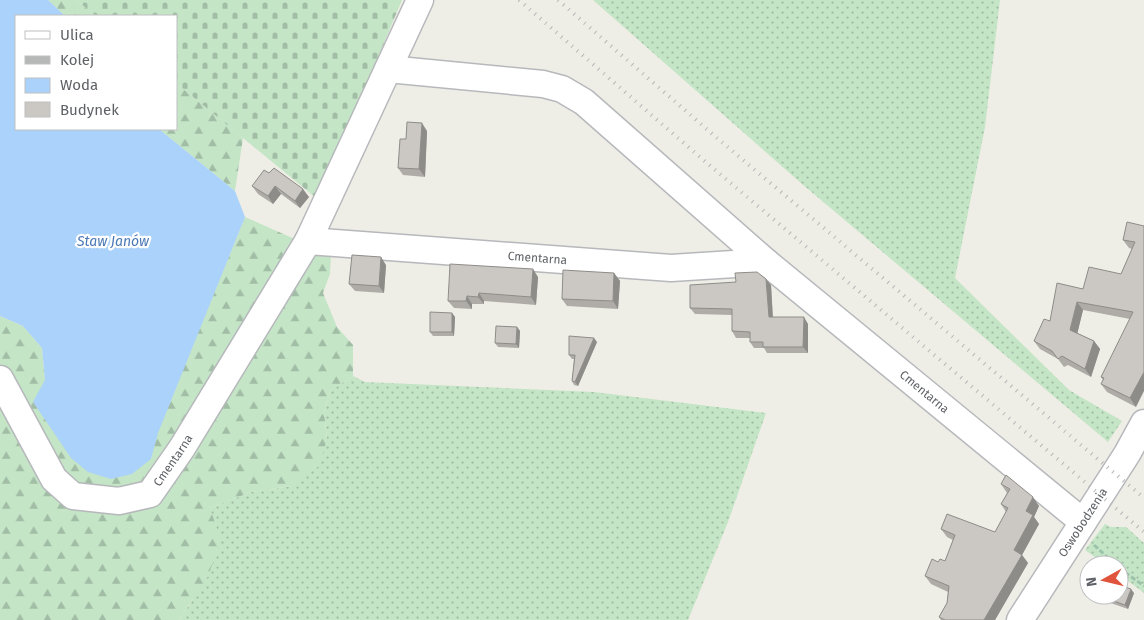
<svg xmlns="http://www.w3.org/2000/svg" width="1144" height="620" font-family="'Fira Sans',sans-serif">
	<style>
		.grass { fill: url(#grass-dots) }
		.forest { fill: url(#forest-firs) }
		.cemetery { fill: url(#cemetery-stones) }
		.water { fill: #abd2fa }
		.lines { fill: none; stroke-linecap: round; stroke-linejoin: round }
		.minor-casing { stroke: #b6b8bc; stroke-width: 29 }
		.path { stroke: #9cc3aa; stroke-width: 3; stroke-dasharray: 5 2.5; stroke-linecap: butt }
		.minor { stroke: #fff; stroke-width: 26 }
		.rail { stroke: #b6b7b7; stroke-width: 4; stroke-dasharray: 1 6; stroke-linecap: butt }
		.wall { fill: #afaca8 }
		.shaded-wall { fill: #8e8c88 }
		.building { fill: #cbc8c3; stroke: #8e8c88 }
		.labels { text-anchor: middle; stroke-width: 4.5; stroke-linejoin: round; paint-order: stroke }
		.street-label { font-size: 12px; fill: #5e6166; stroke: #fff }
		.water-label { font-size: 14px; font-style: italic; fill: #4b78b4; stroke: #fff }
	</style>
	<defs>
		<pattern id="grass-dots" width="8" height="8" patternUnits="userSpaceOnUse" patternTransform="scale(1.25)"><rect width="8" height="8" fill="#c4e5c6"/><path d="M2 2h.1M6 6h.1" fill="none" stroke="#a2bda5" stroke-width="1.8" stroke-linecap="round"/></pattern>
		<pattern id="forest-firs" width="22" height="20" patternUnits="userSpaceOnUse" patternTransform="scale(1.25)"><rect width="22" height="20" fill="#c4e5c6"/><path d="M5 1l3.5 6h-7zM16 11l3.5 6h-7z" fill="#a2bda5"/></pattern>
		<pattern id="cemetery-stones" width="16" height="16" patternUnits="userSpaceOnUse" patternTransform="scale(1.25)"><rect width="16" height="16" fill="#c4e5c6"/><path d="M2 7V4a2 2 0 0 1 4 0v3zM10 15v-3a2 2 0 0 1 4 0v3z" fill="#a2bda5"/></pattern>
	</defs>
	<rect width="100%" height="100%" fill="#efeee6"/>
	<path class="grass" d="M593 0H1000L985 127 955 278 1069 390 1122 421 1108 442 802 184Z
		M353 376 365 382 594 392 766 413 728 522 688 620H179L193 599 210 508 251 492 292 486 327 439 324 412 331 390Z
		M1105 524 1111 527H1126L1144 543V593L1119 574V565H1106L1085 550Z"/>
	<path class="forest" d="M48 0H76L96 16H65Z
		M176 83 243 138 235 191 159 129H176Z
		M245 217 331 255 330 274 323 293 337 327 353 345V376L331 390 324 412 327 439 319 466 292 486 251 492 210 508 221 541 208 576 179 620H0V316L23 326 42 348 45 380 151 459 157 433Z"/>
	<path class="cemetery" d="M76 0H402L371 74V84L316 198 176 83V16H96Z"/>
	<path class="water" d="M0 0H48L65 16H16V129H159L235 191 245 217 158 433 151 459 132 474 111 479 88 472 71 458 33 402 45 380 42 348 23 326 0 316Z"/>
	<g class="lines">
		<defs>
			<g id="minor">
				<path d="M388 69 420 0"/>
				<path id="s1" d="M308 241 671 268 766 262 1083 522"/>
				<path id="s2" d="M0 379 54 479 73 496 119 501 150 494 182 448 308 241 388 69 543 84 562 89 584 102 766 262"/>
				<path id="s3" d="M1020 620 1127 454 1144 423"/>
			</g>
		</defs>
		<use href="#minor" class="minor-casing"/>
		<path class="path" d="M1094 545 1116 565
			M1119 568 1144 586"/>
		<use href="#minor" class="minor"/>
		<path class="rail" d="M519 0 701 158 1144 532
			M558 0 717 138 1144 498"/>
	</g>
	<path class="wall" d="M427 131 425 177 403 175 398 168 406 139Z
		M269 173 309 197 300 208 281 194 273 204 258 194 252 186Z
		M1144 226 1136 407 1107 392 1101 384 1103 380 1101 377 1130 319 1083 310 1077 333 1094 341 1100 349 1091 377 1068 365 1064 367 1058 359 1040 349 1034 341 1050 321 1083 289 1121 274 1132 249 1129 248 1123 240Z
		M386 265 384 293 355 291 349 284Z
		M614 273 620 281 618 309 567 306 562 299Z
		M538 277 536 305 484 301V304H472V309L454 308 448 301Z
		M771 285 773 317 808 324V353H767L764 348H754L750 342V338H736L732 331V315L695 314 690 308Z
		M452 313 455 317 454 336H433L430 332Z
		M517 327 520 331 519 348 498 347 495 343Z
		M597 342 578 386 574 385 572 381 574 359H572L569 355Z
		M1001 484 1039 506 1034 517 1039 524 1022 555 1028 563 995 620H941L939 617 947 603 948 592 931 584 925 576 938 562 945 561 953 540 947 537 941 529 995 532 1006 512 1001 504 1007 493Z
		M1134 593 1128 609 1099 599 1096 595Z"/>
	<path class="shaded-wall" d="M422 123 427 131 425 177 419 169Z
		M275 186 281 194 273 204 268 196Z
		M303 189 309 197 300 208 295 201Z
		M381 257 386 265 384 293 379 286Z
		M533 269 538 277 536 305 531 297Z
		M614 273 620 281 618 309 613 301Z
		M766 279 771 285 773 323 769 317Z
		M479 293 484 301V304L478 297Z
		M467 296 472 304V309L466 301Z
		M1077 302 1083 310 1076 339 1070 330Z
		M452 313 455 317 454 336 452 332Z
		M804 317 808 324V353L803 347Z
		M517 327 520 331 519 348 516 344Z
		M594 338 597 342 578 386 575 382Z
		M1094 341 1100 349 1091 377 1085 369Z
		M1144 372V391L1136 407 1130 398Z
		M1033 497 1039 506 1034 517 1039 524 1022 555 1028 563 995 620H984L1014 550 1026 511Z
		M1131 589 1134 593 1128 609 1125 605Z"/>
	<path class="building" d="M407 122 422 123 419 169 398 168 400 139H406Z
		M274 168 303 189 295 201 275 186 268 196 252 186 264 170 269 173Z
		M1127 222 1144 226V372L1130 398 1101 384 1104 378 1101 377 1133 312 1077 302 1070 330 1094 341 1085 369 1062 356 1058 359 1052 351 1034 341 1044 319 1050 321 1057 283 1083 289 1089 267 1121 274 1135 242 1123 240Z
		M352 255 381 257 379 286 349 284Z
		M450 264 533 269 531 297 479 293 478 297 467 296 466 301H448Z
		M563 270 614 273 613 301 562 299Z
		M757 272 766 279 769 317H804L803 347H763V342H750V332L732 331V309L690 308V285L736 282 735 273Z
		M430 312 452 313V332H430Z
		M496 326 517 327 516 344 495 343Z
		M569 336 594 338 575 382 572 381 575 355H569Z
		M1006 475 1033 497 1026 511 1033 515 1014 550 1022 555 984 620H945L939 617 947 603 949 586 925 576 932 559 938 562 940 559 945 561 955 535 941 529 947 514 995 532 1008 508 1001 504 1010 489 1001 484Z
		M1119 585 1131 589 1125 605 1097 595H1119Z"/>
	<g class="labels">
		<g class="street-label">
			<text dy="4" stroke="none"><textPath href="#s1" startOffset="230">Cmentarna</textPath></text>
			<text dy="4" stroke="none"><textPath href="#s1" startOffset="664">Cmentarna</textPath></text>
			<text dy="4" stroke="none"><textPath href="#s2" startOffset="258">Cmentarna</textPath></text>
			<text dy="4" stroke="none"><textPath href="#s3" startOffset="116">Oswobodzenia</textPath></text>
		</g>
		<g class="water-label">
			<text x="113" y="246">Staw Janów</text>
		</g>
	</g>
	<rect x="15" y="15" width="162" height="115" fill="#ffffff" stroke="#bfc0c2"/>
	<rect x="25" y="31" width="25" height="8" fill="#ffffff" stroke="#bfc0c2"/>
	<text x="60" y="40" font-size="15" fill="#5e6166">Ulica</text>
	<rect x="25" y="56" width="25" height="8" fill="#b6b7b7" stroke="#bfc0c2"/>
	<text x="60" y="65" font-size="15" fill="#5e6166">Kolej</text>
	<rect x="25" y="78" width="25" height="15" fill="#abd2fa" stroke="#bfc0c2"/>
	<text x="60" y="90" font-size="15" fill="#5e6166">Woda</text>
	<rect x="25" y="102" width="25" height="15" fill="#cbc8c3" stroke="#bfc0c2"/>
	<text x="60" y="115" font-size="15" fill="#5e6166">Budynek</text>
	<g transform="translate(1104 580) rotate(262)"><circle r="24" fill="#ffffff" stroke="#bfc0c2"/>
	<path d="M0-4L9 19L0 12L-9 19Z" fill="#e0533c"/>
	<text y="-8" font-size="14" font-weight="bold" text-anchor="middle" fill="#5e6166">N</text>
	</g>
</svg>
